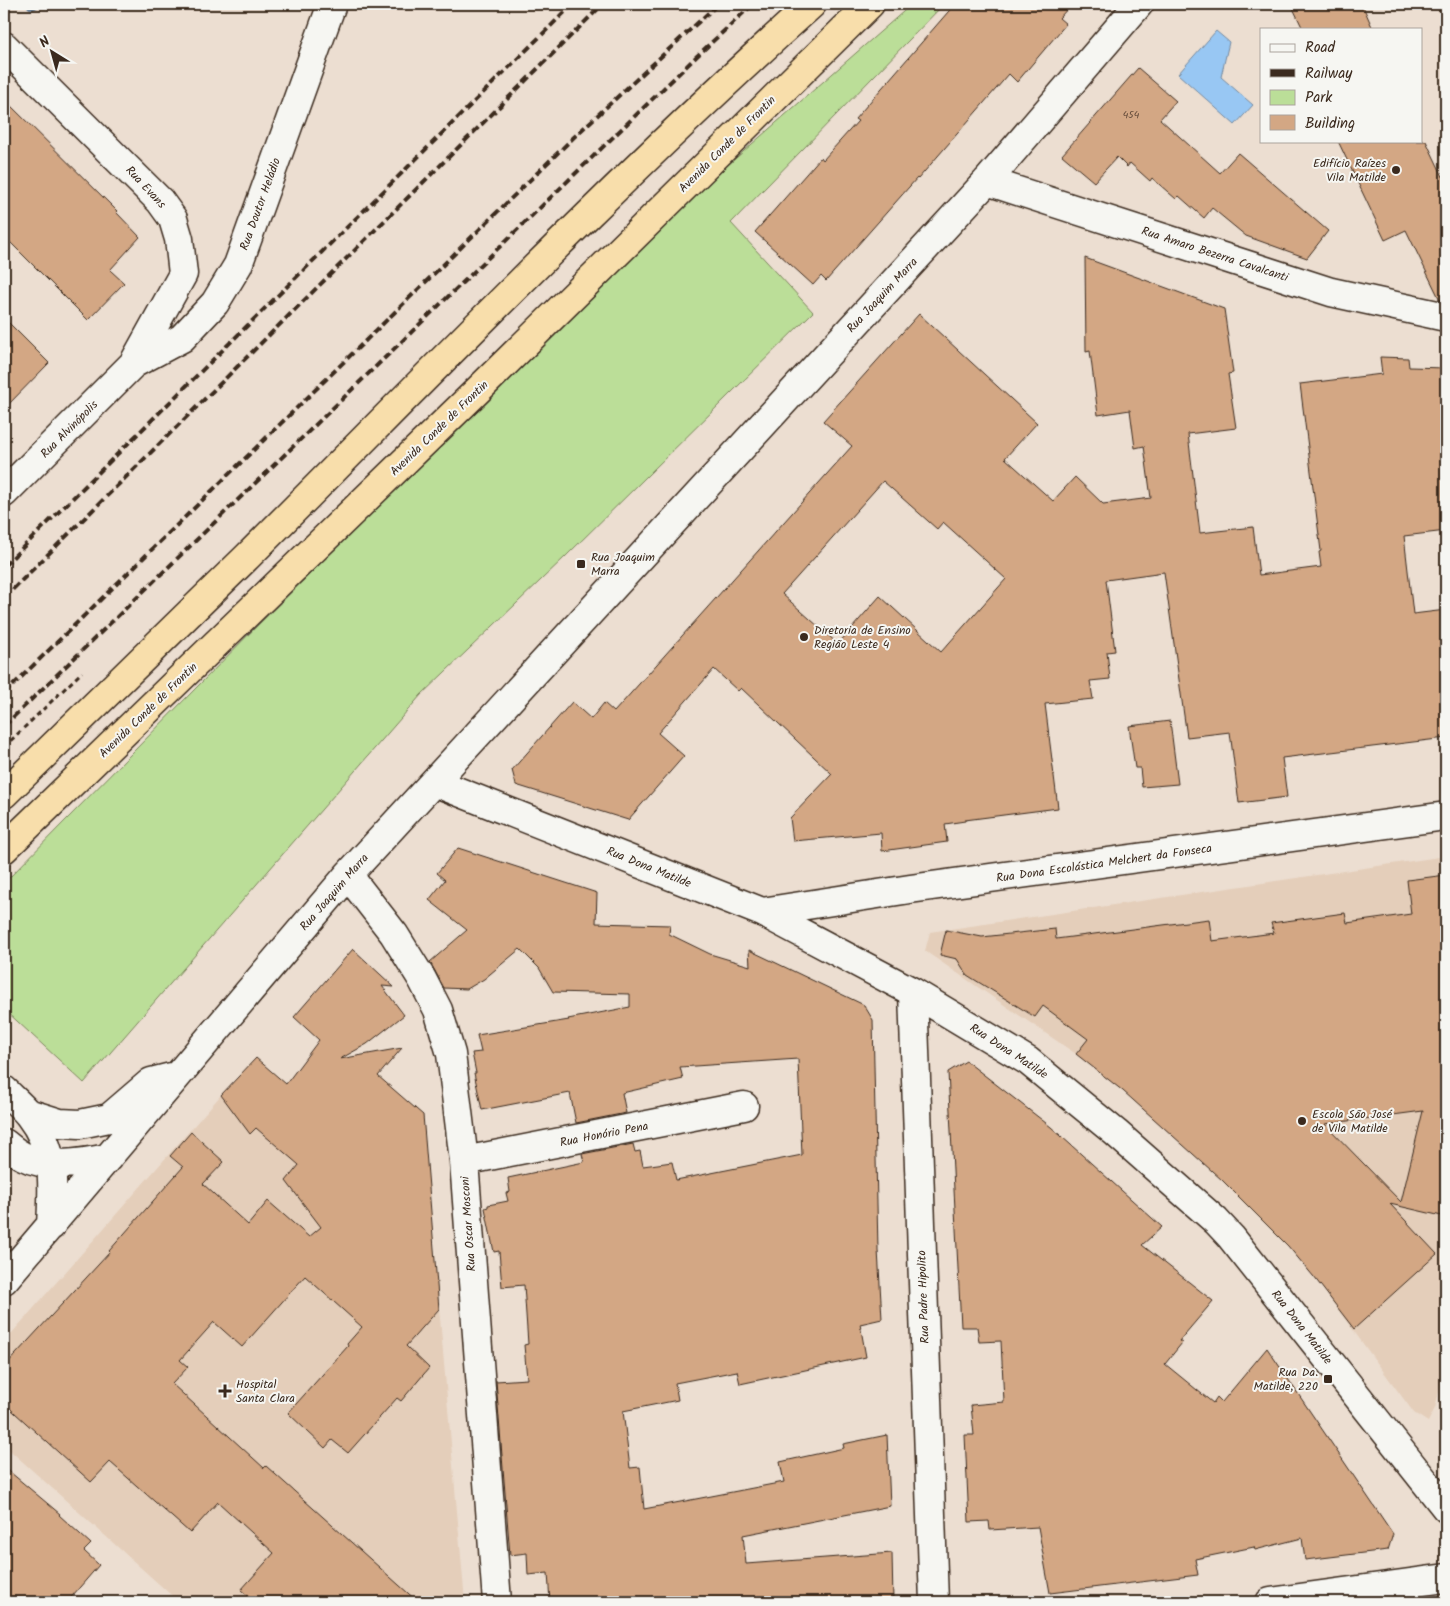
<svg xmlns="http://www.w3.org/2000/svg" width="1450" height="1606" font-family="Kalam,sans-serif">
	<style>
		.built { fill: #e4ceba }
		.green { fill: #bbde98; stroke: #7b845b }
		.water { fill: #98c7f3; stroke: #73889e }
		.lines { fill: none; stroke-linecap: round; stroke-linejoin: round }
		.stream { stroke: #73889e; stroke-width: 10 }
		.building { fill: #d3a784; stroke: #3b2a1e; fill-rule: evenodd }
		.minor-casing { stroke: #3b2a1e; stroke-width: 31 }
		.highway-casing { stroke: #3b2a1e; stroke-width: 31 }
		.path { stroke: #3b2a1e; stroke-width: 3; stroke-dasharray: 5 4; stroke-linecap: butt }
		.minor { stroke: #f6f6f2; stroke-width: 28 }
		.highway { stroke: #f8deab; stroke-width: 28 }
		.rail { stroke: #3b2a1e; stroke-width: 4; stroke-dasharray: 8 4; stroke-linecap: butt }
		.poi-dot { fill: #3b2a1e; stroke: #f6f6f2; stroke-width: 2 }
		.labels { text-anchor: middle; stroke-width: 4; stroke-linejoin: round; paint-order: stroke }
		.number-label { font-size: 10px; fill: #614938 }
		.street-label { font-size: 12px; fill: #3b2a1e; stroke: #f6f6f2 }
		.poi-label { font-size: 12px; fill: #3b2a1e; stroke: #f6f6f2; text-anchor: start }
	</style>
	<rect width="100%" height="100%" fill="#ecded1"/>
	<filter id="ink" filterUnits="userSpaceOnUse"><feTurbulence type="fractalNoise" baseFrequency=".02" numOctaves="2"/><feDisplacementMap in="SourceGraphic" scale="10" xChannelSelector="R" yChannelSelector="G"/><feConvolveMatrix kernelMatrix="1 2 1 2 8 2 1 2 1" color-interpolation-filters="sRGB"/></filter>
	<g filter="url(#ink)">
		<path class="built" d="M1446 856V1365L1435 1408 1428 1422 1414 1413 1314 1277 1288 1246 1224 1182 1123 1091 1101 1073 1076 1054 925 951 930 932Z
			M221 1095 437 1284 465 1602H179L4 1445V1342Z"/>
		<path class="green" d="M912 4H944L731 223 813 312 565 557 421 695 84 1083 4 1009V883L259 624 704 186Z"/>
		<path class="water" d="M1216 31 1229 42 1221 77 1253 105 1235 125 1178 74Z"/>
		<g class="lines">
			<path class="stream" d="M32 5 34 4"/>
		</g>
		<path class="building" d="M955 4H1072L1059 18 1066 24 1017 82 1009 74 918 179 917 178 826 281 821 276 813 285 755 232 821 157 823 160 858 121 855 119Z
			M1291 4H1362L1373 29H1303Z
			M1138 68 1176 101 1160 119 1220 173 1238 153 1328 231 1307 258 1246 236 1212 208 1204 218 1179 196 1176 199 1152 178 1150 181 1130 163 1127 167 1117 157 1094 182 1062 155Z
			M4 99 117 211 116 212 140 237 110 270 124 283 88 320 4 236Z
			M1338 141H1426L1446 183V301L1440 300 1406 230 1385 240Z
			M1085 258 1224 309 1233 373 1228 374 1236 428 1188 434 1200 533 1253 527 1259 575 1321 567 1319 552 1321 551 1300 384 1382 374 1380 357 1408 358 1409 367 1446 368V531L1404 536 1413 614 1446 610V738L1282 758 1287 797 1239 803 1230 732 1187 737 1164 572 1106 580 1115 651 1107 652 1110 679 1090 681 1093 699 1045 704 1058 808 965 820V821L945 824 947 842 882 851 881 833 793 841 790 818 832 774 741 688 738 691 714 669 658 733 684 756 628 820 516 785 512 770 572 702 591 719 604 703 614 712 852 446 823 421 919 314 1037 423 1005 458 1053 501 1075 477 1103 504 1151 498 1144 446 1135 448 1130 410 1098 415 1090 351 1086 352ZM883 481 937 529 943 522 1006 579 941 652 880 596 838 644 782 594Z
			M4 318 49 363 4 409Z
			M1170 721 1178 784 1142 787 1140 768H1135L1129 726Z
			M458 848 597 893 596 923 670 925 669 934 710 954 750 966 749 950 864 1005 873 1020 878 1250 882 1319 860 1324 866 1357 740 1384 737 1371 675 1383 678 1400 623 1411 630 1468 640 1467 644 1509 784 1482 780 1462 844 1448 843 1444 887 1435 890 1506 743 1535 746 1564 892 1553 893 1602H550L548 1573 528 1575 527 1553 510 1555 496 1381 527 1379 524 1345 528 1344 524 1285 502 1287 499 1251 494 1252 485 1208 488 1207V1205L508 1201 506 1193 510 1192 508 1178 584 1162 582 1154 633 1144 635 1152 640 1151 643 1166 672 1162 676 1180 802 1155 798 1059 680 1067 683 1079 622 1093 626 1113 576 1123 570 1093 482 1110 474 1073H476L472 1053 481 1052 477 1035 569 1020 568 1019 630 1007V994L553 992 539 968 520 949 484 979 467 989 444 988 430 962 467 930 429 900 445 880 437 873Z
			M1446 875V1217L1390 1204 1437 1254 1354 1329 1314 1277 1288 1246 1222 1180 1123 1091 1076 1054 1088 1039 1043 1006 1035 1017 967 975 957 959 940 955 946 930 982 937 1055 929 1056 939 1209 919 1212 941 1274 933 1271 923 1345 913 1347 923 1411 914 1407 880ZM1423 1111 1401 1202 1325 1124Z
			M353 949 394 987 382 986 404 1015 367 1044 340 1059 402 1048 378 1076 423 1115 439 1309 406 1346 429 1368 401 1401 397 1398 348 1453 332 1440 325 1448 288 1413 348 1346 347 1344 362 1327 305 1276 242 1347 214 1322 180 1360 188 1367 172 1384 264 1468 266 1466 418 1602H255L241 1590 274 1553 218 1502 190 1533 110 1462 91 1482 4 1403V1367L110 1252 109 1251 183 1167 170 1156 191 1132 224 1162 203 1184 248 1225 268 1201 309 1237 321 1227 286 1181 299 1165 256 1128 250 1134 221 1095 256 1058 286 1084 319 1040 294 1017Z
			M966 1061 1051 1127 1162 1227 1142 1245 1213 1301 1179 1341 1182 1343 1165 1364 1213 1403 1217 1397 1222 1402 1267 1348 1393 1534 1388 1550 1305 1560 1302 1538 1255 1550 1254 1547 1195 1559 1198 1575 1050 1593 1038 1527 990 1530 989 1521 969 1522 965 1435H974L971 1405 1004 1402 1001 1341 979 1342 977 1327H961L948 1072Z
			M4 1467 60 1514 59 1515 91 1544 84 1551 99 1565 67 1602H4Z"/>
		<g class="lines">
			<defs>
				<path id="minor" d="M4 46 160 201 173 219 179 239 183 274 133 364 4 493
					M987 181 1331 292 1446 317
					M133 364 182 338 215 303 238 265 332 4
					M434 782 762 912 913 992 1028 1061 1116 1133 1216 1221 1231 1237 1446 1508
					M348 875 394 934 422 979 438 1010 451 1054 464 1161 497 1602
					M762 912 910 889 1446 816
					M913 992 934 1602
					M4 1090C12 1098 22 1106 29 1115 57 1151 53 1183 51 1226
					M28 1113 60 1123 80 1124 109 1118 151 1082 171 1077
					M4 1143C10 1147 16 1153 23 1156 48 1169 82 1163 108 1158
					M464 1161 744 1106
					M4 1280 348 875 987 181 1139 4
					M1270 1602 1446 1578"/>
				<path id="highway" d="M4 794C85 715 167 636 248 556 434 370 616 180 812 4
					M4 849 475 393 870 4"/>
			</defs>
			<use href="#minor" class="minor-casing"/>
			<use href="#highway" class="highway-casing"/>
			<path class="path" d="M4 747 82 672"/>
			<use href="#minor" class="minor"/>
			<use href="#highway" class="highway"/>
			<path class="rail" d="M4 566 573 4
				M4 598 603 4
				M4 694 574 137 718 4
				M4 726 697 56 753 4"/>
		</g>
	</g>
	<g class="poi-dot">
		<circle cx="1396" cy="170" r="5"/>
		<rect x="576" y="559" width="10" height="10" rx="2.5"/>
		<circle cx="804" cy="637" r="5"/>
		<circle cx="1302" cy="1121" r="5"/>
		<rect x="1323" y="1374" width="10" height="10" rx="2.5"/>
		<path d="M222.5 1383.5h5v5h5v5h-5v5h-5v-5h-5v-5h5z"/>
	</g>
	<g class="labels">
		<g class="number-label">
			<text x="1131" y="118">454</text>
		</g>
		<g class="street-label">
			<text transform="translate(727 144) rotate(-45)" y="4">Avenida Conde de Frontin</text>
			<text transform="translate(146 187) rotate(47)" y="4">Rua Evans</text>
			<text transform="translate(260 204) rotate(-70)" y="4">Rua Doutor Heládio</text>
			<text transform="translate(1215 254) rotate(18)" y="4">Rua Amaro Bezerra Cavalcanti</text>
			<text transform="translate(882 295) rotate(-47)" y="4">Rua Joaquim Marra</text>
			<text transform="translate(439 428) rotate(-44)" y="4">Avenida Conde de Frontin</text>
			<text transform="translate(69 429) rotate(-45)" y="4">Rua Alvinópolis</text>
			<text transform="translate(148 710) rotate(-44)" y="4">Avenida Conde de Frontin</text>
			<text transform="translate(1104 863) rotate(-8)" y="4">Rua Dona Escolástica Melchert da Fonseca</text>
			<text transform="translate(649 867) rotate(22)" y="4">Rua Dona Matilde</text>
			<text transform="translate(334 892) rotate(-49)" y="4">Rua Joaquim Marra</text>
			<text transform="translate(1009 1051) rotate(33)" y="4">Rua Dona Matilde</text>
			<text transform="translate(604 1134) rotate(-11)" y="4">Rua Honório Pena</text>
			<text transform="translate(468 1224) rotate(-94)" y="4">Rua Oscar Mosconi</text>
			<text transform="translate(923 1297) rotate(-92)" y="4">Rua Padre Hipolito</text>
			<text transform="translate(1302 1327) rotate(52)" y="4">Rua Dona Matilde</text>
		</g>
		<g class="poi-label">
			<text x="1386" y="167" text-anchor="end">Edifício Raízes<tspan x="1386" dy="14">Vila Matilde</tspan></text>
			<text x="591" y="561">Rua Joaquim<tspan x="591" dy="14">Marra</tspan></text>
			<text x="814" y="634">Diretoria de Ensino<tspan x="814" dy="14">Região Leste 4</tspan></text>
			<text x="1312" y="1118">Escola São José<tspan x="1312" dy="14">de Vila Matilde</tspan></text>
			<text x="1318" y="1376" text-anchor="end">Rua Da.<tspan x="1318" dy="14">Matilde, 220</tspan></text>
			<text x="236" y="1388">Hospital<tspan x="236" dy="14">Santa Clara</tspan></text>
		</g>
	</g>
	<rect width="1450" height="1606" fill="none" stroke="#f6f6f2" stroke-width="20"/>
	<rect x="10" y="10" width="1430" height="1586" fill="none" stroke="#3b2a1e" stroke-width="2" filter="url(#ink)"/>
	<rect x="1260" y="28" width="162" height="115" fill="#f6f6f2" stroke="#aba49d"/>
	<rect x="1270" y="44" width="25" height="8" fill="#f6f6f2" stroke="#aba49d"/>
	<text x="1305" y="52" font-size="15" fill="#3b2a1e">Road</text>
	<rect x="1270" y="69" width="25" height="8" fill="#3b2a1e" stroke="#aba49d"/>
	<text x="1305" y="78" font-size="15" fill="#3b2a1e">Railway</text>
	<rect x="1270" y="90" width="25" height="15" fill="#bbde98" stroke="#aba49d"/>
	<text x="1305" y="102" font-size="15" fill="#3b2a1e">Park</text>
	<rect x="1270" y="115" width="25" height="15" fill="#d3a784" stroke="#aba49d"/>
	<text x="1305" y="128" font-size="15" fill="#3b2a1e">Building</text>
	<g transform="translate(52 52) rotate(323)" stroke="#f6f6f2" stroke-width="4" paint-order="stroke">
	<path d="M0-4L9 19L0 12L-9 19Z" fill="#3b2a1e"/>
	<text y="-8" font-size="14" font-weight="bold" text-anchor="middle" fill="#3b2a1e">N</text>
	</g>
</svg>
